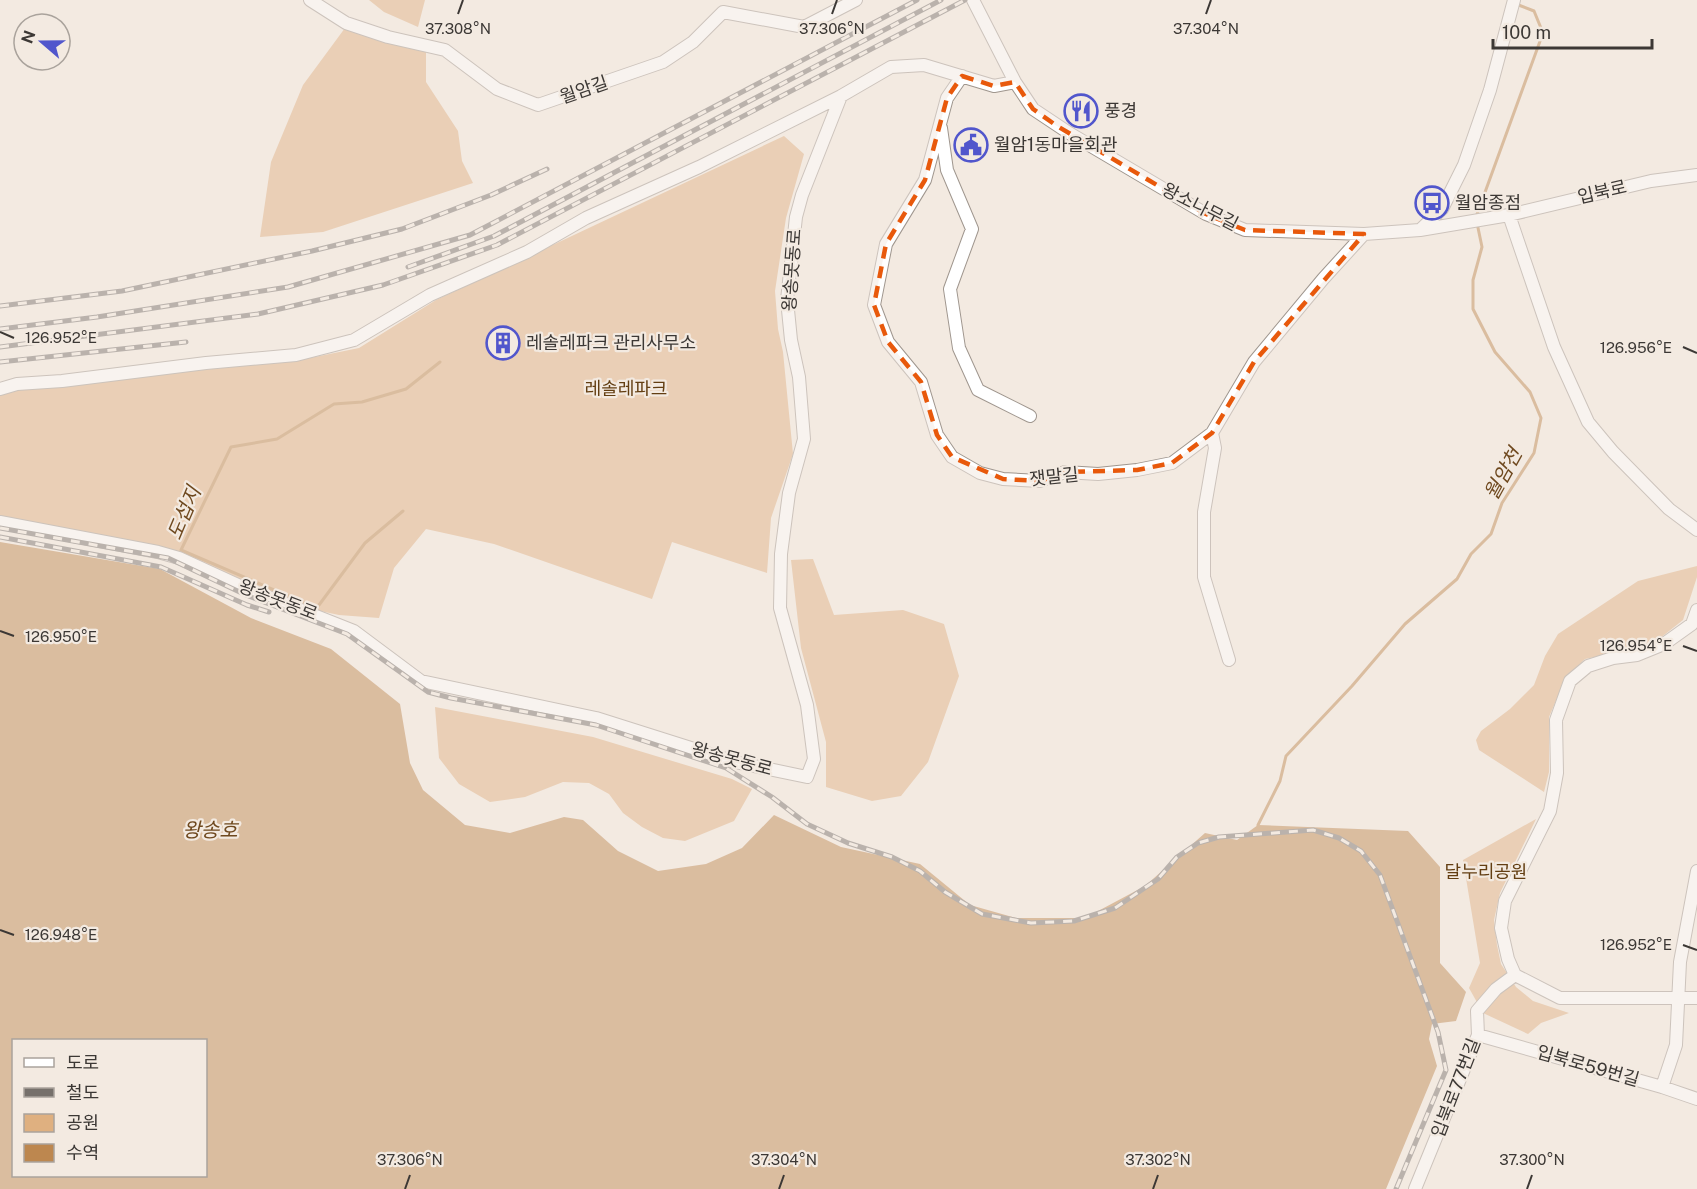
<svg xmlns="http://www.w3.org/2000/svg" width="1697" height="1189" font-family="'Public Sans','Noto Sans KR',sans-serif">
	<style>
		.green { fill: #dfb080 }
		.water { fill: #bd874f; fill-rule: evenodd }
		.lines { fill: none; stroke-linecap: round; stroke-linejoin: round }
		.stream { stroke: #bd874f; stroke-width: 3 }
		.minor-casing { stroke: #9f968e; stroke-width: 14 }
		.minor { stroke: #fff; stroke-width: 12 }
		.rail-casing { stroke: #76706b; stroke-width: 5 }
		.rail { stroke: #f3eae1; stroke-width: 3; stroke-dasharray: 9; stroke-linecap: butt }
		.marked { fill: none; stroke: #e8590c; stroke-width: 4.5; stroke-dasharray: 12 8; stroke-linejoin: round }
		.ticks { fill: none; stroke: #3c3835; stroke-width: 2 }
		.labels { text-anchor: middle; stroke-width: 4.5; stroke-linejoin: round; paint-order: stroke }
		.street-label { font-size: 18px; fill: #3c3835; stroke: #f3eae1 }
		.poi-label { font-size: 18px; fill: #3c3835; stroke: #f3eae1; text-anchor: start }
		.park-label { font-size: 18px; fill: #633e12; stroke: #f3eae1 }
		.water-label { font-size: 20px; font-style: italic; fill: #6f491f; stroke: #f3eae1 }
		.ticks-label { font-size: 15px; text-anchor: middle; fill: #3c3835; stroke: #f3eae1; stroke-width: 4.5; stroke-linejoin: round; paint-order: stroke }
	</style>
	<rect width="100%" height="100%" fill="#f3eae1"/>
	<path class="green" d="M369 0H425L418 27 384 12Z
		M345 28 380 41 426 52V82L458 131 462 161 473 183 323 232 260 237 271 162 303 85Z
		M784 136 804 154 786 218 775 291 778 329 783 352 793 454 771 518 767 573 672 542 652 599 494 544 426 529 394 568 379 618 339 615 306 608 166 549 0 518V395L19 389 300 360 359 348 436 300Z
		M813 559 834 615 903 610 944 624 959 676 928 762 901 796 872 801 826 787V742L801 648 791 560Z
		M1697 566V577L1683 620 1659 639 1637 648 1585 659 1566 677 1549 717V772L1544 792 1479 750 1476 740 1481 731 1510 709 1534 685 1545 656 1558 634 1638 581Z
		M435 707 593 737 732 779 752 789 734 821 685 841 663 838 642 827 623 813 609 794 589 783 563 782 525 797 490 802 459 784 439 758Z
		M1536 819 1500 893 1494 920 1497 945 1501 964 1516 987 1533 1001 1569 1013 1541 1023 1528 1034 1483 1013 1469 988 1480 963 1463 860Z"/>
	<path class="water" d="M0 542 160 569 251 618 331 649 400 704 410 763 423 790 465 825 510 833 564 817 583 820 618 851 658 871 706 864 742 848 774 815 841 847 920 864 970 905 1016 918H1085L1145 886 1205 833 1237 840 1258 825 1408 831 1440 867V963L1466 992 1456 1021 1432 1024 1429 1039 1437 1066 1386 1189H0ZM14 1040H206V1176H14Z"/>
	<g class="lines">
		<path class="stream" d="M1476 217 1543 33 1534 11 1516 4
			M403 511 365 543 319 605 314 607 181 550 231 447 277 439 334 404 362 402 406 389 440 362
			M1258 825 1280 781 1286 756 1352 686 1405 624 1457 579 1471 554 1491 534 1502 503 1534 453 1541 418 1530 392 1495 352 1473 309V280L1482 247 1477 223"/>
		<defs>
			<path id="minor" d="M310 0 346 23 388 37 445 50 497 89 538 105 663 62 693 42 723 12 804 27 856 0
				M973 0 1015 82 1033 109 1069 133 1206 214 1245 230 1364 234 1420 230 1509 215 1651 181 1697 175
				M962 76 947 98 925 180 886 244 874 305 888 342 921 382 937 435 952 457 980 473 1003 479 1040 481 1065 472 1098 474 1137 470 1172 463 1212 433 1254 362 1323 279 1364 234
				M941 128 947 170 972 229 950 289 959 348 978 390 1030 416
				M1509 215 1554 347 1588 422 1613 452 1669 509 1697 530
				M1420 230 1442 209 1464 165 1490 90 1514 0
				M0 389 17 384 62 381 206 363 296 355 354 340 430 295 527 252 586 218 699 167 841 96 891 67 924 65 994 86 1015 82
				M1212 433 1215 448 1204 512V577L1229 660
				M0 522 158 552 179 558 240 586 354 631 421 681 596 718 735 762 807 777 814 759 807 705 780 608 781 554 789 493 804 439 799 377 791 340 787 300 796 217 802 195 841 96
				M1515 975 1508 959 1501 928 1505 901 1550 811 1557 773 1556 720 1570 681 1588 666 1613 658 1637 655 1664 644 1692 624 1697 610
				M1478 1035 1662 1087 1697 1099
				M1662 1087 1676 1045 1680 962 1697 871
				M1415 1189 1478 1035 1477 1011 1496 989 1515 975 1560 998H1697"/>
		</defs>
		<use href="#minor" class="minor-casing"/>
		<use href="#minor" class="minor"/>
		<defs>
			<path id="rail" d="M408 267 494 236 941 0
				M0 306 122 291 312 251 402 229 491 195 547 169
				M0 329 97 317 288 287 470 235 917 0
				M0 347 258 314 383 285 497 245 965 0
				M0 362 186 342
				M0 528 168 558 246 595 347 634 428 692 451 698 596 725 726 768 772 797 807 824 848 843 892 857 920 871 945 892 982 914 1031 923 1074 921 1115 908 1158 879 1177 857 1198 843 1219 837 1313 830 1339 838 1361 851 1380 875 1438 1032 1446 1070 1396 1189
				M0 537 161 567 247 605 269 612"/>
		</defs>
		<use href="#rail" class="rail-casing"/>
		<use href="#rail" class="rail"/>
	</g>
	<path d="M0 0H1697V1189H0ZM962 76 994 86 1015 82 1033 109 1057 126 1206 214 1245 230 1364 234 1254 362 1212 433 1172 463 1137 470 1065 472 1040 481 1003 479 952 457 937 435 921 382 888 342 874 305 886 244 925 180 947 98Z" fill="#f3eae1" fill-opacity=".55" fill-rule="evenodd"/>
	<path class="marked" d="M962 76 994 86 1015 82 1033 109 1057 126 1206 214 1245 230 1364 234 1254 362 1212 433 1172 463 1137 470 1065 472 1040 481 1003 479 952 457 937 435 921 382 888 342 874 305 886 244 925 180 947 98Z"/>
	<path class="ticks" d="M458 14 463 0M832 14 837 0M1206 14 1211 0M0 332 14 338M1683 347 1697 353M0 631 14 636M1683 646 1697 651M0 930 14 935M1683 945 1697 950M405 1189 410 1175M779 1189 784 1175M1153 1189 1158 1175M1527 1189 1532 1175"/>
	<defs>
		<symbol id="restaurant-ring" viewBox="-11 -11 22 22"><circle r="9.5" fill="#f3eae1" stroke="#5156cc" stroke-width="1.5"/><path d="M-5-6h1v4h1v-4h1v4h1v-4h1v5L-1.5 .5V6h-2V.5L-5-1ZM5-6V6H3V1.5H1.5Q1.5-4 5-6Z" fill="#5156cc"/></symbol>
		<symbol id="civic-ring" viewBox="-11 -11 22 22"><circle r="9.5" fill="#f3eae1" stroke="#5156cc" stroke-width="1.5"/><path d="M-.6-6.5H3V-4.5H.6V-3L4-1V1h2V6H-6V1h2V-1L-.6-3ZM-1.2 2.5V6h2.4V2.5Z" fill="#5156cc"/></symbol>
		<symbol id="bus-ring" viewBox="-11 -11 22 22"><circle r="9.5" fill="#f3eae1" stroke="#5156cc" stroke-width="1.5"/><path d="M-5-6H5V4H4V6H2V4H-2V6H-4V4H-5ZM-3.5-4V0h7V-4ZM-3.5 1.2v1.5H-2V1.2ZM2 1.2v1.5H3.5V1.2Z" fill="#5156cc"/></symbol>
		<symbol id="building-ring" viewBox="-11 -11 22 22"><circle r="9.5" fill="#f3eae1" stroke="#5156cc" stroke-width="1.5"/><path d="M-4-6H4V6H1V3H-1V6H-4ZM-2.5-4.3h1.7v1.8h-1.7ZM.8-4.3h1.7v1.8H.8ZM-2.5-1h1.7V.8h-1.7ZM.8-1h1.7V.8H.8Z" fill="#5156cc"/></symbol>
	</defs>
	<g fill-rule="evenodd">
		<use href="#restaurant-ring" x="1062" y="92" width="38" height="38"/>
		<use href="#civic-ring" x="952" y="126" width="38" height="38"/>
		<use href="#bus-ring" x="1413" y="184" width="38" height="38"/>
		<use href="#building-ring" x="484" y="324" width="38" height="38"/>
	</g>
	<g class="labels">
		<g class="street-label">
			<text transform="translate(584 90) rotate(-19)" y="6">월암길</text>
			<text transform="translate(1602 192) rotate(-13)" y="6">입북로</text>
			<text transform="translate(1200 207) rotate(27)" y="6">왕소나무길</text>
			<text transform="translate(792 270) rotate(-86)" y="6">왕송못동로</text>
			<text transform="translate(1054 477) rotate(-6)" y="6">잿말길</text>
			<text transform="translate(278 600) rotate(21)" y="6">왕송못동로</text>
			<text transform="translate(732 759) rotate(15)" y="6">왕송못동로</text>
			<text transform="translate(1588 1066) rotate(16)" y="6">입북로59번길</text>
			<text transform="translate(1456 1088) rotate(-69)" y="6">입북로77번길</text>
		</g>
		<g class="poi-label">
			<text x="1104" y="117">풍경</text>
			<text x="994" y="151">월암1동마을회관</text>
			<text x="1455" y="209">월암종점</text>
			<text x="526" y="349">레솔레파크 관리사무소</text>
		</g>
		<g class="park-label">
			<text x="626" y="395">레솔레파크</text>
			<text x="1486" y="878">달누리공원</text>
		</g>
		<g class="water-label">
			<text transform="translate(1503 474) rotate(-61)" y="7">월암천</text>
			<text transform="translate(184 513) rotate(-67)" y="7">도섭지</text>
			<text x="210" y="837">왕송호</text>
		</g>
	</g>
	<g class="ticks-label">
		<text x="458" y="34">37.308°N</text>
		<text x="832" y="34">37.306°N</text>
		<text x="1206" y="34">37.304°N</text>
		<text x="61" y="343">126.952°E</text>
		<text x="1636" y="353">126.956°E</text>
		<text x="61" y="642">126.950°E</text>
		<text x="1636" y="651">126.954°E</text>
		<text x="61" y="940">126.948°E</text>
		<text x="1636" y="950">126.952°E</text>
		<text x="410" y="1165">37.306°N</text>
		<text x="784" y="1165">37.304°N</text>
		<text x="1158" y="1165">37.302°N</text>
		<text x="1532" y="1165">37.300°N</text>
	</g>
	<rect x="12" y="1039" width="195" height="138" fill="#f3eae1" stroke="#aaa39c" stroke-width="1.5"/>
	<rect x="24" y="1058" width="30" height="9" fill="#ffffff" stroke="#aaa39c" stroke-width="1.5"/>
	<text x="66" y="1069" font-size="18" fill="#3c3835">도로</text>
	<rect x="24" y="1088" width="30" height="9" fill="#76706b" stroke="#aaa39c" stroke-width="1.5"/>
	<text x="66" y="1099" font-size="18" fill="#3c3835">철도</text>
	<rect x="24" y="1114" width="30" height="18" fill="#dfb080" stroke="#aaa39c" stroke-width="1.5"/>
	<text x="66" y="1129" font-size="18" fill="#3c3835">공원</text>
	<rect x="24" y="1144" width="30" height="18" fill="#bd874f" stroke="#aaa39c" stroke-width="1.5"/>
	<text x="66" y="1159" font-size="18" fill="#3c3835">수역</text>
	<g transform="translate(42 42) rotate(290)"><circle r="28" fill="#f3eae1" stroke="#aaa39c" stroke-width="1.5"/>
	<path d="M0-4.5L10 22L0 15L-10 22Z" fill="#5156cc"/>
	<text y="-9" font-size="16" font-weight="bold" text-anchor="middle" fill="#3c3835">N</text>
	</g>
	<path d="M1493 39v9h159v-9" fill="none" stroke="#3c3835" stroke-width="3"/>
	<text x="1502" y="39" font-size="18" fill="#3c3835" stroke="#f3eae1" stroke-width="4.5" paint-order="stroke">100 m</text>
</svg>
